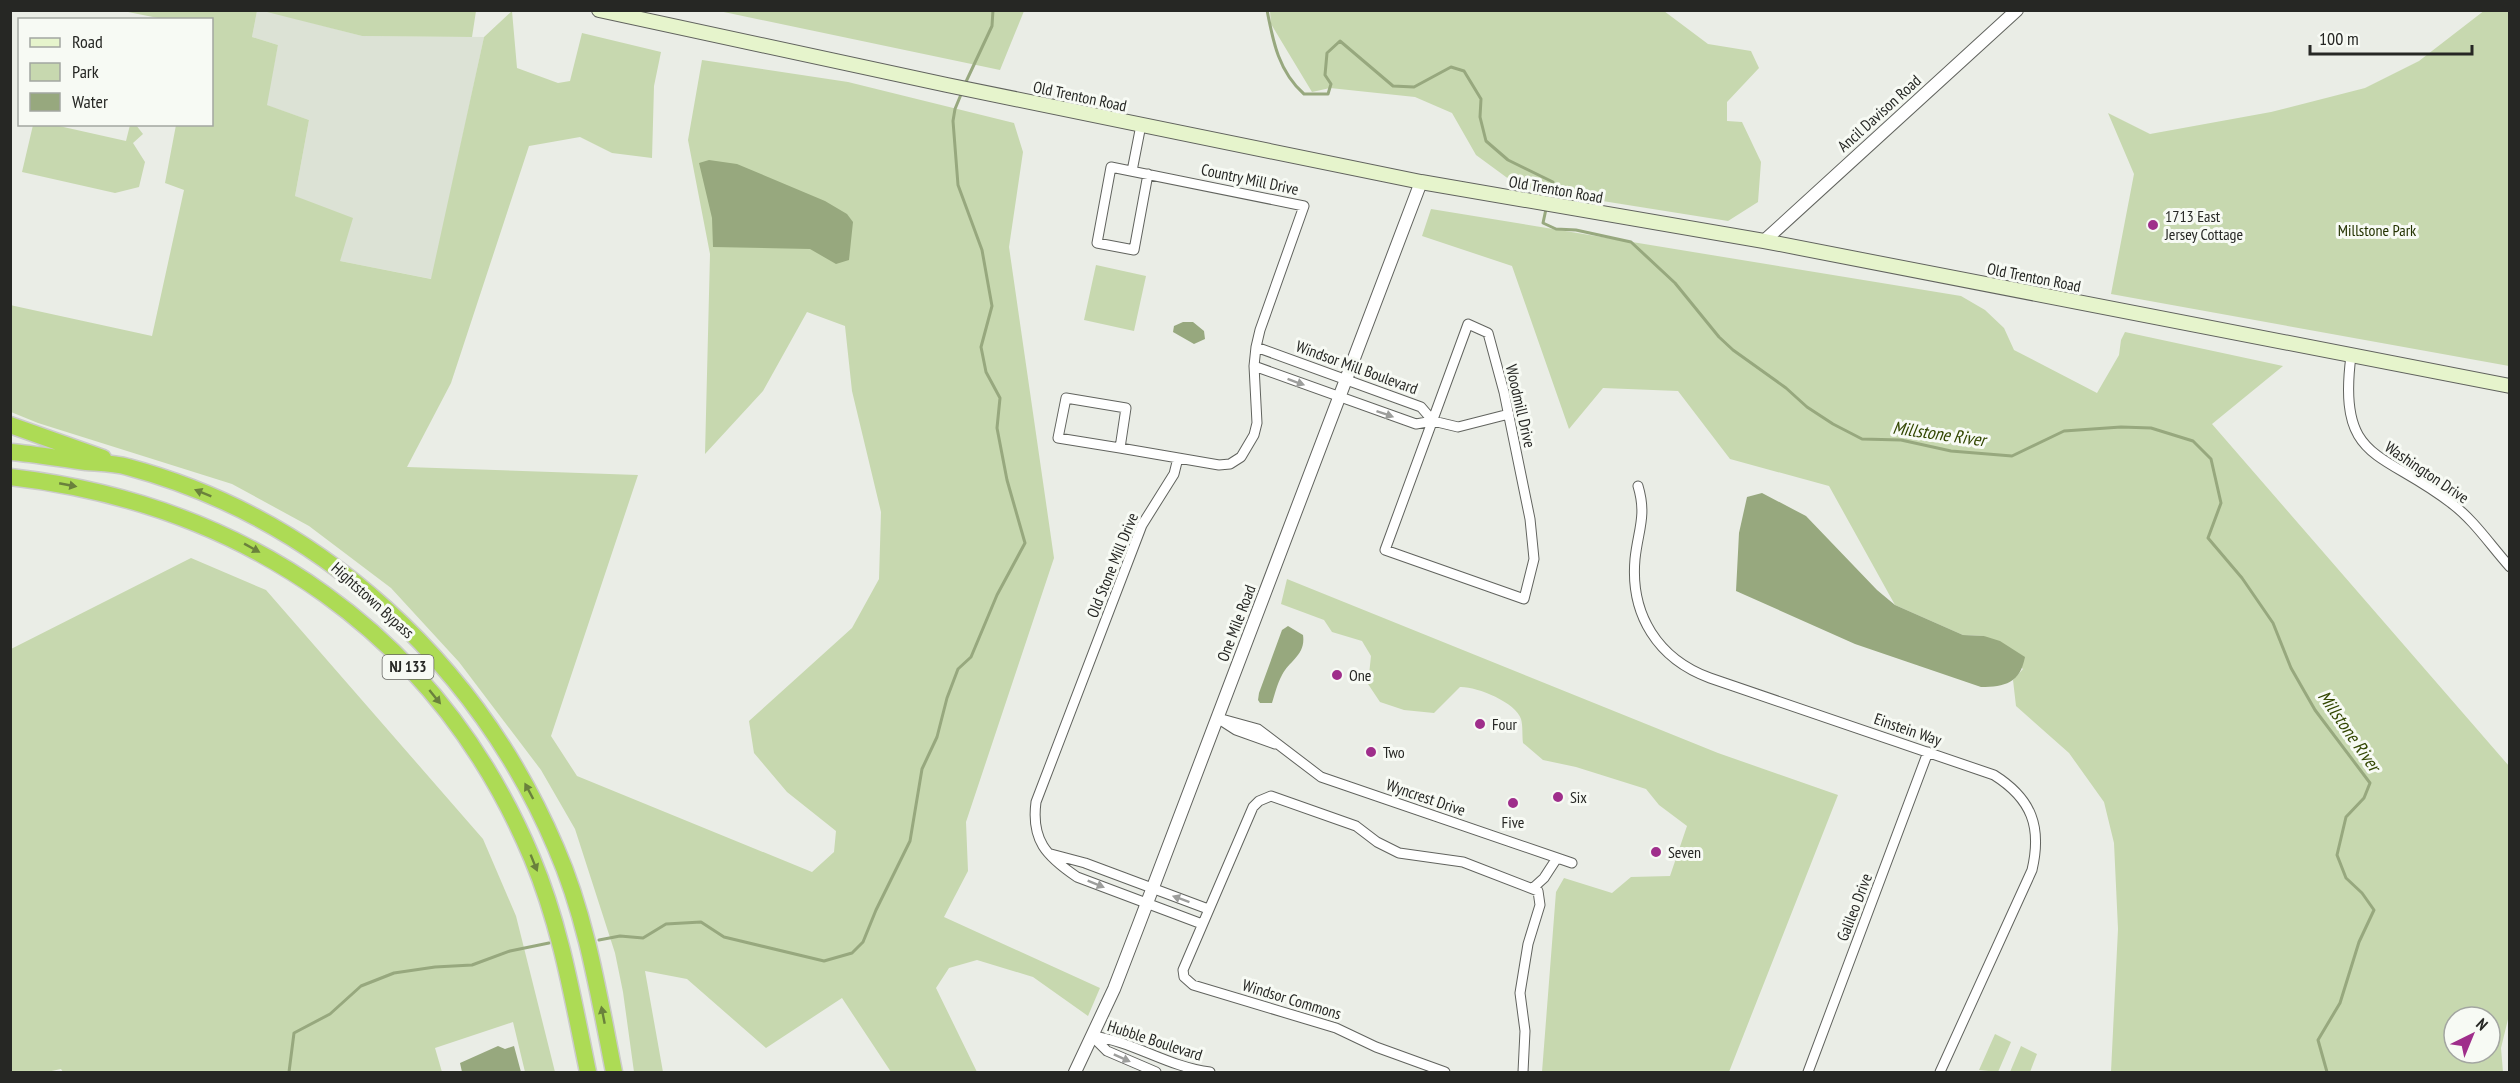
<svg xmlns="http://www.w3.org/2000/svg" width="2520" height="1083" font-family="'PT Sans Narrow',sans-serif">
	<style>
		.built { fill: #dce2d5 }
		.green { fill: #c7d8af; fill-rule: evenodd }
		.water { fill: #97a87e }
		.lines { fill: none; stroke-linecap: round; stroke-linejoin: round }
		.stream { stroke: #97a87e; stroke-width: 3 }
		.minor-casing { stroke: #61635e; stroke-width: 11 }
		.tertiary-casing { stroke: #61635e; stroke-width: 14 }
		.secondary-casing { stroke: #61635e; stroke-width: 16 }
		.motorway-casing { stroke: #cbcbca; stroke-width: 19 }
		.minor { stroke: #fff; stroke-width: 9 }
		.tertiary { stroke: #fff; stroke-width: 12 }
		.secondary { stroke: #e6f4cc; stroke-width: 14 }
		.motorway { stroke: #addb55; stroke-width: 16 }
		.oneway { fill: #9d9e9c }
		.oneway2 { fill: #6a813c }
		.poi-dot { fill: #9f2e8b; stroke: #f7faf4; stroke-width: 2 }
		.labels { text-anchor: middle; stroke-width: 6; stroke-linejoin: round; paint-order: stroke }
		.shield { fill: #f7faf4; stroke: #656662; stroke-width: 1.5 }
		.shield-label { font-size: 15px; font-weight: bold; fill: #262724 }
		.street-label { font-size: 16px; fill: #262724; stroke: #f7faf4 }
		.poi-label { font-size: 16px; fill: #262724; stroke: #f7faf4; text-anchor: start }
		.park-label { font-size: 16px; fill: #233200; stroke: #f7faf4 }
		.water-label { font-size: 18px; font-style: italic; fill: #324600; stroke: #f7faf4 }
	</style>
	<rect width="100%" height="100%" fill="#eaede6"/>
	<path class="built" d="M263 10 362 36 484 37 432 279 340 261 315 205 295 196 309 120 266 105 278 45 252 37 257 11Z"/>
	<path class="green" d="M2485 10 2509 11V366L2111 294 2134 174 2108 113 2150 134 2271 112 2365 88 2419 61Z
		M123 11H257L252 37 278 45 267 105 309 120 295 196 353 218 340 261 431 279 484 37 512 11 517 68 558 83 570 81 582 33 661 52 654 86 652 158 612 153 580 137 529 146 451 383 407 467 638 475 551 736 577 776 812 872 834 852 836 831 787 792 754 753 749 721 852 628 879 579 881 512 852 391 845 326 807 312 763 391 705 454 710 254 688 140 702 60 848 82 1014 123 1023 152 1009 247 1054 558 966 822 968 871 944 917 1100 988 1088 1016 1033 977 977 960 949 968 936 988 977 1072H891L842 998 766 1048 687 979 645 971 663 1072H634L623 992 615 953 575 829 541 770 459 662 391 588 309 526 232 484 38 423 11 412 10 305 152 336 184 190 165 183 176 125 212 124V20L163 19Z
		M263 11H476L472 37 362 36Z
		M719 11H1024L1000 70Z
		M1270 11H1664L1708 44 1751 51 1759 68 1727 102V121L1742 122 1761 162 1758 202 1728 221 1521 188 1476 155 1452 113 1415 97 1330 88 1312 92 1271 24Z
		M33 125H59V126L126 141 130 125H136L143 134 133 143 145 162 139 187 115 193 22 172Z
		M1431 209 1961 296 1985 310 2004 328 2014 350 2097 393 2119 355 2121 340 2125 332 2283 366 2212 424 2509 766 2510 1011 2501 1048 2503 1072H2111L2118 929 2114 843 2104 802 2069 753 2016 706 2013 680 2023 669 1984 636 1963 635 1895 605 1829 486 1730 459 1678 391 1603 388 1569 429 1512 266 1422 236ZM2454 1017H2490V1053H2454Z
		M1096 265 1146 276 1134 331 1084 320Z
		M191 558 266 590 483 839 516 916 555 1072H525L513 1022 435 1048 442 1072H63L61 1069 47 1072H11V649Z
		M1287 579 1718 753 1838 795 1729 1072H1542L1556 892 1564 878 1612 893 1631 877 1670 876 1687 826 1659 805 1646 789 1576 767 1543 760 1523 743C1522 735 1523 726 1521 719 1516 702 1475 686 1460 687L1434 713 1404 710 1380 702 1368 684 1371 656 1362 641 1332 632 1324 620 1281 604Z
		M1995 1034 2011 1042 1998 1072 1979 1070Z
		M2021 1046 2037 1054 2030 1072H2010Z"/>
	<path class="water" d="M709 160 737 164 825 201 847 214 853 222 849 260 836 264 810 249 713 247 712 218 699 163Z
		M1183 322H1193L1204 331 1205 339 1194 344 1173 332 1174 326Z
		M1762 493 1806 516 1877 590 1895 605 1963 635 1984 636 2000 641 2025 657C2020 683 2005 687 1981 687L1855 644 1736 591 1739 533 1747 497Z
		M1288 626 1303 635C1306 655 1289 661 1282 675 1277 684 1275 694 1272 703H1260L1258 700 1259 693 1282 630Z
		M498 1046 505 1049 514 1046 521 1072H462L460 1063Z"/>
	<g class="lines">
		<path class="stream" d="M1267 10C1273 42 1279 72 1304 94H1328L1331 84 1325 75 1327 53 1340 41 1393 86 1414 87 1451 67 1464 71 1481 99 1480 117 1486 141 1508 160 1553 182 1548 199
			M964 86 992 26 993 10
			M1546 209 1543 223 1556 229 1576 230 1631 242 1675 283 1719 337 1733 350 1786 388 1807 407 1833 424 1862 439 1901 440 1951 451 2012 456 2064 431 2121 427 2151 428 2193 441 2211 459 2221 503 2208 538 2242 578 2273 623 2291 668 2315 710 2370 783 2364 798 2346 817 2337 855 2346 878 2362 893 2374 910 2359 942 2340 1003 2318 1040 2327 1072
			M599 940 620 936 643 938 666 924 701 922 724 937 824 961 852 953 863 942 876 910 910 841 922 769 937 737 947 698 958 669 971 657 997 595 1025 543 1007 480 997 428 1000 398 986 372 981 347 992 306 982 250 958 185 953 121 955 109 962 92
			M289 1072 294 1033 330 1014 361 986 394 973 435 967 472 965 510 951 549 943"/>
		<defs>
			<path id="minor" d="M1132 171 1141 125
				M1468 324 1488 333 1504 392 1530 519 1534 559 1524 599 1385 550Z
				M1256 347 1421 407 1433 421
				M2351 356C2337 463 2383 450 2451 503 2474 520 2491 546 2510 567
				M1254 366 1416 424 1433 421 1458 427 1509 414
				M1120 448 1058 438 1066 398 1126 408 1120 448 1219 465 1230 464 1241 457 1254 435 1257 423 1254 366 1256 347 1260 330 1304 206 1111 167 1097 243 1134 250 1148 174
				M1178 458 1174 474 1142 525 1036 802C1031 840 1046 856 1077 877L1202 924
				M1638 486C1647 516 1638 530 1635 559 1630 615 1658 659 1710 678L1994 775C2032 799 2042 827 2032 870L1940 1072
				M1218 718 1258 729 1321 777 1572 863
				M1222 721 1236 730 1275 744
				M1051 854 1085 863 1208 909
				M1533 888 1544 878 1557 858
				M1092 1036C1133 1041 1168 1067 1210 1072
				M1092 1036 1107 1051 1156 1072
				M1445 1072 1376 1047 1336 1028 1193 985 1184 977 1183 970 1253 807 1259 801 1271 796 1356 826 1377 842 1399 853 1463 862 1538 891 1540 905 1528 944 1520 993 1525 1031 1523 1072
				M1808 1072 1928 752"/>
			<path id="tertiary" d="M1764 241 2017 10
				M1075 1072 1114 989 1139 924 1421 182"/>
			<path id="secondary" d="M599 10 947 85 1421 182 1764 241 2510 386"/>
			<path id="motorway" d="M10 425 103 458
				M10 452C36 454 61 459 86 462 100 463 115 463 128 467 322 519 478 665 556 848 587 919 599 997 614 1072
				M10 477C247 504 439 636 532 858 561 927 573 1000 588 1072"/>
		</defs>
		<use href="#minor" class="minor-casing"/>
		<use href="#tertiary" class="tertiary-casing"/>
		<use href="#secondary" class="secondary-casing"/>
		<use href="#motorway" class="motorway-casing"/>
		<use href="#minor" class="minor"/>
		<use href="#tertiary" class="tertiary"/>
		<use href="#secondary" class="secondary"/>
		<use href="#motorway" class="motorway"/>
	</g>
	<defs><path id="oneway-solid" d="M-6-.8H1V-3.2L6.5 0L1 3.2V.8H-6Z" transform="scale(1.5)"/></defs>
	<g class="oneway">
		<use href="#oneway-solid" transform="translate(1296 382) rotate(20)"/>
		<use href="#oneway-solid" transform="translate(1385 414) rotate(19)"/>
		<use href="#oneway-solid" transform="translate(1096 884) rotate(22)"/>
		<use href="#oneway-solid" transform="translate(1181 899) rotate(-160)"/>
		<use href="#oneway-solid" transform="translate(1122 1058) rotate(24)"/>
	</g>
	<g class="oneway2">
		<use href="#oneway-solid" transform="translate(68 485) rotate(11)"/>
		<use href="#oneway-solid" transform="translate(203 493) rotate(-158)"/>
		<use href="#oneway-solid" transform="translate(252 548) rotate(29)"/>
		<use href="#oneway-solid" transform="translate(435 697) rotate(51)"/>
		<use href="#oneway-solid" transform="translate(529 791) rotate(-118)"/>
		<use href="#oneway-solid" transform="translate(534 863) rotate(68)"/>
		<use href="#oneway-solid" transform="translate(603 1015) rotate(-101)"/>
	</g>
	<g class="poi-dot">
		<circle cx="2153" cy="225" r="6"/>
		<circle cx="1337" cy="675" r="6"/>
		<circle cx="1480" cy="724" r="6"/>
		<circle cx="1371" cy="752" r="6"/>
		<circle cx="1558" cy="797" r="6"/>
		<circle cx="1513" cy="803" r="6"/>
		<circle cx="1656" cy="852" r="6"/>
	</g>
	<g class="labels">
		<rect class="shield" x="382.5" y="655" width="51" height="24" rx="4.5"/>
		<g class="shield-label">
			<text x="408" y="672">NJ 133</text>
		</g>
		<g class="street-label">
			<text transform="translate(1080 96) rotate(12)" y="6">Old Trenton Road</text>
			<text transform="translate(1879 113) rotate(-42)" y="6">Ancil Davison Road</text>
			<text transform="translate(1250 179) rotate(12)" y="6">Country Mill Drive</text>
			<text transform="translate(1556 189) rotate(10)" y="6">Old Trenton Road</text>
			<text transform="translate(2034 277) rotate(11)" y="6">Old Trenton Road</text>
			<text transform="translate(1357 367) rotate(20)" y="6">Windsor Mill Boulevard</text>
			<text transform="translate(1521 406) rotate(77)" y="6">Woodmill Drive</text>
			<text transform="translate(2427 472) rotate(34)" y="6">Washington Drive</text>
			<text transform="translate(1112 565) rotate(-68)" y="6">Old Stone Mill Drive</text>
			<text transform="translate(373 600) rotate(42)" y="6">Hightstown Bypass</text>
			<text transform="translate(1236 623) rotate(-69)" y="6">One Mile Road</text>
			<text transform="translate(1908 729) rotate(19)" y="6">Einstein Way</text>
			<text transform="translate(1426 797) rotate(19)" y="6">Wyncrest Drive</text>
			<text transform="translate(1854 907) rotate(-69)" y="6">Galileo Drive</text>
			<text transform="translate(1292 999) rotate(17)" y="6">Windsor Commons</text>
			<text transform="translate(1155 1040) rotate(18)" y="6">Hubble Boulevard</text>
		</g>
		<g class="poi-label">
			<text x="2165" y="222">1713 East<tspan x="2165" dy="18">Jersey Cottage</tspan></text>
			<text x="1349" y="681">One</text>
			<text x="1492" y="730">Four</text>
			<text x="1383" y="758">Two</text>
			<text x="1570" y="803">Six</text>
			<text x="1513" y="828" text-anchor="middle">Five</text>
			<text x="1668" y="858">Seven</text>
		</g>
		<g class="park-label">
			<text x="2377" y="236">Millstone Park</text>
		</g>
		<g class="water-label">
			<text transform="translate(1939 434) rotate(8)" y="6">Millstone River</text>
			<text transform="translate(2349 731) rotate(55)" y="6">Millstone River</text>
		</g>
	</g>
	<rect width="2520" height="1083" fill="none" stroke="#262724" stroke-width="24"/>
	<rect x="18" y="18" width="195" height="108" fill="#f7faf4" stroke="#a3a6a1" stroke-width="1.5"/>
	<rect x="30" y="38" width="30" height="9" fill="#e6f4cc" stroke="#a3a6a1" stroke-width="1.5"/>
	<text x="72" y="48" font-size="18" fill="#262724">Road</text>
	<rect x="30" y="63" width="30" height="18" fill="#c7d8af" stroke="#a3a6a1" stroke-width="1.5"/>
	<text x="72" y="78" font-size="18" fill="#262724">Park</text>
	<rect x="30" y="93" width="30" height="18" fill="#97a87e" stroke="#a3a6a1" stroke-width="1.5"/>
	<text x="72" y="108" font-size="18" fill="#262724">Water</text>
	<g transform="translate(2472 1035) rotate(43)"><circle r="28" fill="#f7faf4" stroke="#a3a6a1" stroke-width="1.5"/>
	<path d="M0-4.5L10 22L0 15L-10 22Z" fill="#9f2e8b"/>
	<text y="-9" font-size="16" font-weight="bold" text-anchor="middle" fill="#262724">N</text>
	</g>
	<path d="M2310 45v9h162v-9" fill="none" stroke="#262724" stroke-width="3"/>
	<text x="2319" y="45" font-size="18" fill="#262724" stroke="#f7faf4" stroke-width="4.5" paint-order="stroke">100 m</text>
</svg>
